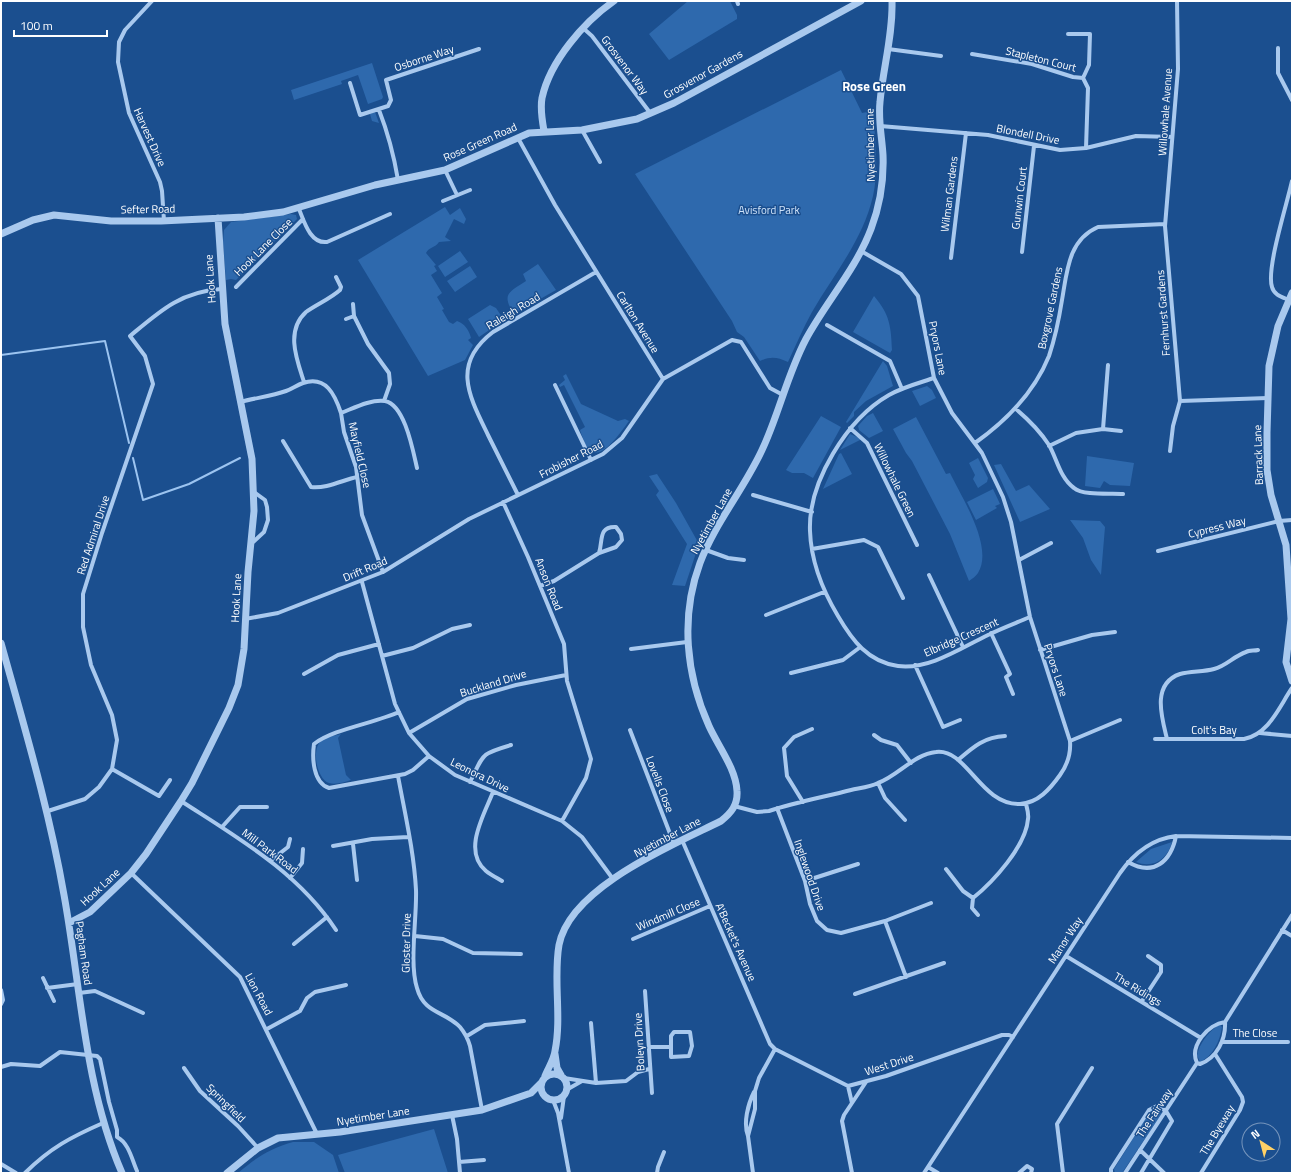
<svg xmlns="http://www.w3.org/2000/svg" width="1293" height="1174" font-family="'Titillium Web',sans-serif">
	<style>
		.green { fill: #2e69ad }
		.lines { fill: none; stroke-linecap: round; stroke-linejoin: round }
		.stream { stroke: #9cc4f0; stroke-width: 2 }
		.minor { stroke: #a9c9ee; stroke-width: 4 }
		.tertiary { stroke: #a9c9ee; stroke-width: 7 }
		.labels { text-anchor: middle; stroke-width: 3; stroke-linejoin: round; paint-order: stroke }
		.street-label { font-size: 11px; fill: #fff; stroke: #1b4f8f }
		.park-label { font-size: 11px; fill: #cfe3fa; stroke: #1b4f8f }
		.quarter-label { font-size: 13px; font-weight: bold; fill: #fff; stroke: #1b4f8f }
	</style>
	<rect width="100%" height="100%" fill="#1b4f8f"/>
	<path class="green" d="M688 1H730L737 15V19L669 60 649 34Z
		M372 63 383 97 382 99 368 104 358 75 341 81 342 84 294 100 291 90Z
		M841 70 862 113 873 111C875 139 879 169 873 196 863 240 834 274 812 312 803 328 796 345 788 362 777 357 771 356 760 361L744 337 737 332 732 321 635 174Z
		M375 112 379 123 372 121 370 114Z
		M445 207 450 215 460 208 466 219 464 224 454 219 445 237 451 241 439 242C435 248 429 247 426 253L436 265 434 266 437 271 431 275 442 293 437 297 444 309 442 310 449 322 453 324 457 321C465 324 469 330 471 338L468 340 473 345 465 360 428 376 358 260Z
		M291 214 296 215 297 219 236 280 231 279 226 280 223 242 224 230 231 222Z
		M460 251 468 262 445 277 438 266Z
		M538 264 556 290 514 314C501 294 509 292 526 281L523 274Z
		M470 266 477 277 455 292 447 281Z
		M874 296C890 315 891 326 892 350L890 353 853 332Z
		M490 305 496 308 504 320 479 337 468 319Z
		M883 361 887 366 893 386 866 401 854 412V416L847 423 846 422Z
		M566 374 581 404 618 421 625 419 629 421C623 429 604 458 592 452 586 449 582 436 580 430L585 427 564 385 560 387 559 385 565 380 563 376Z
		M927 386 932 390 936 398 920 406 912 391Z
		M873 413 883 431 869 438 859 430 858 426 867 416Z
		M821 416 841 427 813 478 804 473H792L786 470Z
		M916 417 946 474 950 473C962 498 994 547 978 573 976 576 972 579 969 581L950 534 912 461 906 453 893 429Z
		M850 434 862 439 840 450Z
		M841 453 852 474 823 489 839 454Z
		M1087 456 1134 463 1130 486 1110 485 1104 481 1100 488 1085 486Z
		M978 458 988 478 987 482 978 488 973 479 975 475 969 463Z
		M1001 464 1016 491 1029 485 1050 509 1020 522 994 465Z
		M657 474 676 503 699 544 685 586 672 585 687 544 656 495 659 491 649 476Z
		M993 489 1000 504 995 506 997 508 976 520 967 502Z
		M1070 520 1100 521 1105 527 1101 575 1091 560 1083 538Z
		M341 734 338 738 346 775 351 780C345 782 336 785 329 783 317 779 311 750 321 741 326 736 335 736 341 734Z
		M1172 842C1168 859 1153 869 1136 862L1151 849Z
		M1217 1026 1220 1025 1222 1027C1220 1041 1213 1056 1200 1062L1197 1055C1200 1043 1207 1034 1217 1026Z
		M1156 1109 1162 1113 1122 1173H1115L1114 1169 1151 1110Z
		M434 1129 448 1173H345L338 1155Z
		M293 1142H314L333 1155 339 1173H238C257 1157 269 1149 293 1142Z"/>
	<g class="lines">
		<path class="stream" d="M1 355 105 341 129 443
			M133 458 143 500 189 484 240 458"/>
		<path class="minor" d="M152 1 125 30 119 42 118 62 129 113 160 182 162 191 164 221
			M737 1 738 4
			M583 28 592 36 651 114
			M1068 34H1090L1089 65 1083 78
			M1278 48V73L1292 100
			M888 49 941 56
			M972 54 1032 64 1073 77 1083 78 1088 88 1086 148
			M350 83 360 115 388 106 391 100 386 80 479 49
			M379 110C388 133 394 156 398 180
			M880 126 988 135 1060 150 1086 148 1136 136 1172 137
			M582 130 600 162
			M518 138 555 205 663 379
			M445 170 457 195
			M443 201 470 190
			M299 209C304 221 310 244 327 242L390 214
			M1022 252 1034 146
			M951 258 966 133
			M236 287 303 219
			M1289 300C1282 297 1274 295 1272 287 1266 269 1287 204 1292 181
			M353 304 354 316 368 344 389 373 390 384 384 401
			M346 319 354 316
			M827 325 890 361 902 389
			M934 378C919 383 903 387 889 395 847 419 808 482 810 531 811 561 823 591 838 616 852 640 868 662 898 666 929 670 961 648 988 635 1002 628 1016 623 1030 617
			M304 382C297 360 285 331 306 312 317 304 330 299 340 290L341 287 336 277
			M555 385 591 460
			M1180 401 1268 398
			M240 402C255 398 272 396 286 391 292 389 297 385 303 383 326 375 335 395 341 413
			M1016 409C1029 420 1040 431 1049 445 1057 459 1060 478 1074 488 1083 496 1111 493 1123 494
			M850 428 867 443 917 545
			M1103 429 1121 431
			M283 441 311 487C326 489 343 480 357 477
			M975 443C1006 421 1034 393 1049 356 1055 338 1059 319 1062 300 1067 272 1068 240 1098 227L1165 224
			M1049 446 1076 433 1103 429 1108 365
			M1170 451 1173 426 1180 401 1165 226 1178 69 1177 1
			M518 495C508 475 498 455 488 435 469 396 451 364 493 332L596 272
			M753 495 812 512
			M503 502 528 557 564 644 567 681 591 759 586 778 562 821
			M252 543 264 532 268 520 267 507 265 500 254 492
			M812 549 864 540 878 547 903 598
			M706 550 728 558 744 560
			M1158 551 1279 521 1292 520
			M1019 560 1051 543
			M383 572 362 515 356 467 344 432 341 413C354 408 371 399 385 401 405 405 413 451 417 468
			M929 575 963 647
			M362 582 395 704 409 733 429 756 455 775 562 821 582 837 613 879
			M540 586 554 581 599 553 616 547 622 540 621 534 616 527C598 526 603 541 599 553
			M766 615 824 592
			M245 619 278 613 383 572 469 519 603 454 622 438 663 379 732 340 741 342 770 388 783 395
			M991 633 1010 674 1006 677 1013 694
			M631 649 687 642
			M1040 650 1092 635 1115 632
			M382 656 413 648 452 629 470 625
			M915 665 943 727 960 720
			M791 673 843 660 859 648
			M304 674 338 655 379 644
			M399 712C375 723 333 729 314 744 312 758 313 783 329 788L405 774 413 770 429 756
			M630 730 674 844
			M409 733 467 699 516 685 566 675
			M1260 733 1292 736
			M874 735 881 740 897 745 911 763
			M1155 739H1244C1269 734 1279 707 1292 688
			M1167 739C1162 718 1151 684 1180 674 1191 671 1203 672 1214 669 1226 666 1234 656 1246 652 1249 650 1254 651 1258 650
			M1070 741 1120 720
			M958 760C973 747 984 737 1005 736
			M112 769 159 796 170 780
			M398 776C405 814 414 852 416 890 417 918 409 963 417 988 424 1014 445 1011 460 1027 465 1033 468 1039 470 1046L482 1110
			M470 782C484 754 480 754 511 745
			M878 783 885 798 905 820
			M493 792C484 815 462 851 486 871 491 875 497 878 502 881
			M181 801C238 838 298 872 336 930
			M803 802 787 776 784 748 794 737 812 729
			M734 806 757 812 769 811C796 802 824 797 851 790 860 788 870 787 878 783 898 776 914 754 936 752 967 748 980 805 1020 804 1038 803 1050 789 1060 775 1068 764 1071 754 1070 741L1030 617 1011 522 1003 497 982 453 952 413 934 378 918 296 901 274 861 251
			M777 808 805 881 810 904 817 921 827 930 841 933 885 921 931 903
			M48 811 85 799 99 787 112 769 117 740 112 715 91 665 83 627V594L102 533 153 384 145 356 130 336C160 311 180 292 221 289
			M222 827 240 807H267
			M682 840 770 1044 775 1049 848 1086 886 1076 1002 1035H1009L1013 1037
			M353 844 357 880
			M333 846 372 839 408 837
			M270 861 288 847 290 839
			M1128 862C1154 877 1171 861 1176 836
			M946 869 963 891 973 898C993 882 1026 846 1028 819 1029 814 1027 808 1026 804
			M131 873 240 977 317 1134
			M290 878 302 863 303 849
			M805 881 858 864
			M973 898 972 908 978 915
			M885 921 906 977
			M1282 930 1292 936
			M415 936 443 939 473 953 521 954
			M633 939 710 906
			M294 944 327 917
			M1066 956 1201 1038
			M43 978 54 1001
			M47 988 78 984
			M1 990 3 1000 1 1004
			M645 991 652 1093
			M79 993 95 991 143 1013
			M855 994 944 963
			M1142 1001 1161 972V965L1148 956
			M1225 1022 1292 915
			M591 1023 596 1083
			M267 1029 300 1011 307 998 315 992 346 985
			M674 1032H690L692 1046 689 1056 671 1057V1036Z
			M467 1036 485 1025 524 1021
			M1222 1042H1288
			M649 1047H670
			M1 1067 11 1064 40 1066 60 1052 97 1056 100 1059 109 1102 117 1130V1137C129 1143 132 1160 137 1171
			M184 1068 200 1091 238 1126 258 1148
			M564 1078 596 1083 626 1081 638 1072 649 1069
			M848 1086 852 1103
			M568 1089 582 1081
			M553 1100 558 1113 569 1173
			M452 1115 457 1139 460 1173
			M561 1118 564 1096
			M748 1136C743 1123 748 1104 754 1092
			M1140 1150 1164 1173
			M459 1162 484 1160
			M1 1164 16 1173
			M928 1167 938 1173
			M25 1173C50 1148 71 1137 103 1123
			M657 1173 658 1167 664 1152
			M753 1173 748 1136 755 1109V1091L759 1078 775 1049
			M852 1173 842 1121 844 1115 866 1082
			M924 1173 1120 873C1134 853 1151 839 1176 836L1292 838
			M1019 1173 1027 1166 1032 1169 1031 1173
			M1063 1173 1057 1124 1092 1068
			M1111 1173V1169L1149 1110 1157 1106 1166 1111 1172 1121 1141 1173
			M1125 1173 1197 1063C1189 1046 1208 1024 1225 1022 1226 1039 1217 1058 1200 1064L1197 1063
			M1201 1173 1240 1110 1243 1102 1242 1097 1215 1054"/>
		<path class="tertiary" d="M544 131C542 120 540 109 542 98 550 61 584 22 614 1
			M1 234 33 220 54 215 111 221H161L244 217 283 212 375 185 445 170 529 133 582 130 637 119 674 103 861 1
			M1292 293 1278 326 1269 366 1267 433V470L1271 495 1286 545 1291 619 1286 662 1292 681
			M1 643C24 726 49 809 64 895 81 988 84 1085 122 1173
			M69 923 90 912 131 873 146 854 181 801 192 783 229 708 238 685 244 649 248 572 254 511 252 459 225 324 218 218
			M555 1054 557 1068 561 1075
			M541 1087a13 13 0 1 1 26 0a13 13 0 1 1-26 0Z
			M545 1076C548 1068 554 1060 555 1051 562 1016 553 979 559 945 570 887 673 845 721 821 731 813 738 805 737 791 736 769 718 746 709 726 686 675 680 617 700 563 715 523 744 489 762 450 779 414 787 375 806 339 826 302 856 269 871 229 880 205 884 180 883 155 882 137 878 120 880 102 883 68 893 35 892 1
			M227 1173 258 1148 278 1138 340 1132 482 1110 531 1093 541 1083"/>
	</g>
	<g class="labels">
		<g class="street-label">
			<text transform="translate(424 58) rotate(-18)" y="4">Osborne Way</text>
			<text transform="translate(1041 59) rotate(14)" y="4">Stapleton Court</text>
			<text transform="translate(625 65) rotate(53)" y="4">Grosvenor Way</text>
			<text transform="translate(703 74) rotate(-29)" y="4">Grosvenor Gardens</text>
			<text transform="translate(1165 112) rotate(-86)" y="4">Willowhale Avenue</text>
			<text transform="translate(1028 134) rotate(11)" y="4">Blondell Drive</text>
			<text transform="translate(150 137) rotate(66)" y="4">Harvest Drive</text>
			<text transform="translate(480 142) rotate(-24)" y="4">Rose Green Road</text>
			<text transform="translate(870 145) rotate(-91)" y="4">Nyetimber Lane</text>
			<text transform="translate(949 194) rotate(-83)" y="4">Wilman Gardens</text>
			<text transform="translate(1019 198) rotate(-83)" y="4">Gunwin Court</text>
			<text transform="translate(148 209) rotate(-1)" y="4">Sefter Road</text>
			<text transform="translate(263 247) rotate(-45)" y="4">Hook Lane Close</text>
			<text transform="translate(210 279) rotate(-94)" y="4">Hook Lane</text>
			<text transform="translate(1050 308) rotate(-78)" y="4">Boxgrove Gardens</text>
			<text transform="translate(513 311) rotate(-31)" y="4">Raleigh Road</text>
			<text transform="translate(1163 313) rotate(-94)" y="4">Fernhurst Gardens</text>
			<text transform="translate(638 322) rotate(58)" y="4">Carlton Avenue</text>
			<text transform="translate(938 348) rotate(79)" y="4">Pryors Lane</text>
			<text transform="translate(360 455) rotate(77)" y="4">Mayfield Close</text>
			<text transform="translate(1258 455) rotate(-92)" y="4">Barrack Lane</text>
			<text transform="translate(571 459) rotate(-27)" y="4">Frobisher Road</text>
			<text transform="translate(895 480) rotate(64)" y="4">Willowhale Green</text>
			<text transform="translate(711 521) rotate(-61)" y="4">Nyetimber Lane</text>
			<text transform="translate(1217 527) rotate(-14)" y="4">Cypress Way</text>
			<text transform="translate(93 535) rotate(-72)" y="4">Red Admiral Drive</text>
			<text transform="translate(365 569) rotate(-23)" y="4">Drift Road</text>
			<text transform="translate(549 584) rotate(68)" y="4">Anson Road</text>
			<text transform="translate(236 598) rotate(-87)" y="4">Hook Lane</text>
			<text transform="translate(961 637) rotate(-24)" y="4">Elbridge Crescent</text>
			<text transform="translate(1056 670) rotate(72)" y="4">Pryors Lane</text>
			<text transform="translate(493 683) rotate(-17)" y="4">Buckland Drive</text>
			<text x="1214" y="734">Colt's Bay</text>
			<text transform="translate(480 775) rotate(26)" y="4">Leonora Drive</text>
			<text transform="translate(660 784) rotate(69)" y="4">Lovells Close</text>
			<text transform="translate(667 837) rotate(-28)" y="4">Nyetimber Lane</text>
			<text transform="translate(270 851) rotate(37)" y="4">Mill Park Road</text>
			<text transform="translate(810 875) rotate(71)" y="4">Inglewood Drive</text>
			<text transform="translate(100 887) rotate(-43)" y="4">Hook Lane</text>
			<text transform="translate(668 914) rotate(-23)" y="4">Windmill Close</text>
			<text transform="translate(1065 940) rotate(-57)" y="4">Manor Way</text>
			<text transform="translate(736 942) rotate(66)" y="4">A'Becket's Avenue</text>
			<text transform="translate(406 943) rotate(-89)" y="4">Gloster Drive</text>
			<text transform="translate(84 953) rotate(82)" y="4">Pagham Road</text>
			<text transform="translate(1138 989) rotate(31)" y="4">The Ridings</text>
			<text transform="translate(259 994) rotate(62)" y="4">Lion Road</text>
			<text x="1255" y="1037">The Close</text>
			<text transform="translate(639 1042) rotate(-93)" y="4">Boleyn Drive</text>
			<text transform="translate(889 1064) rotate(-18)" y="4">West Drive</text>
			<text transform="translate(226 1103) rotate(44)" y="4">Springfield</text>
			<text transform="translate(1154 1113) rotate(-57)" y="4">The Fairway</text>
			<text transform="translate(373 1116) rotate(-9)" y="4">Nyetimber Lane</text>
			<text transform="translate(1217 1130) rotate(-59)" y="4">The Byeway</text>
		</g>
		<g class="park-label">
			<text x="769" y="214">Avisford Park</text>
		</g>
		<g class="quarter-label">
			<text x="874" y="91">Rose Green</text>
		</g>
	</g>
	<rect width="1293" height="1174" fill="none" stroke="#ffffff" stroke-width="4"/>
	<g transform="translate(1261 1142) rotate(324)"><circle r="19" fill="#1b4f8f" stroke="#7695bc"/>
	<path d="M0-3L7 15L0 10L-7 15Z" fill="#ffd166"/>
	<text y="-6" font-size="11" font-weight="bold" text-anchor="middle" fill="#ffffff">N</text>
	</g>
	<path d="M14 30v6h93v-6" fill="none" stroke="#ffffff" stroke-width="2"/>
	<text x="20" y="30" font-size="12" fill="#ffffff" stroke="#1b4f8f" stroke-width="3" paint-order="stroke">100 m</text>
</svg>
